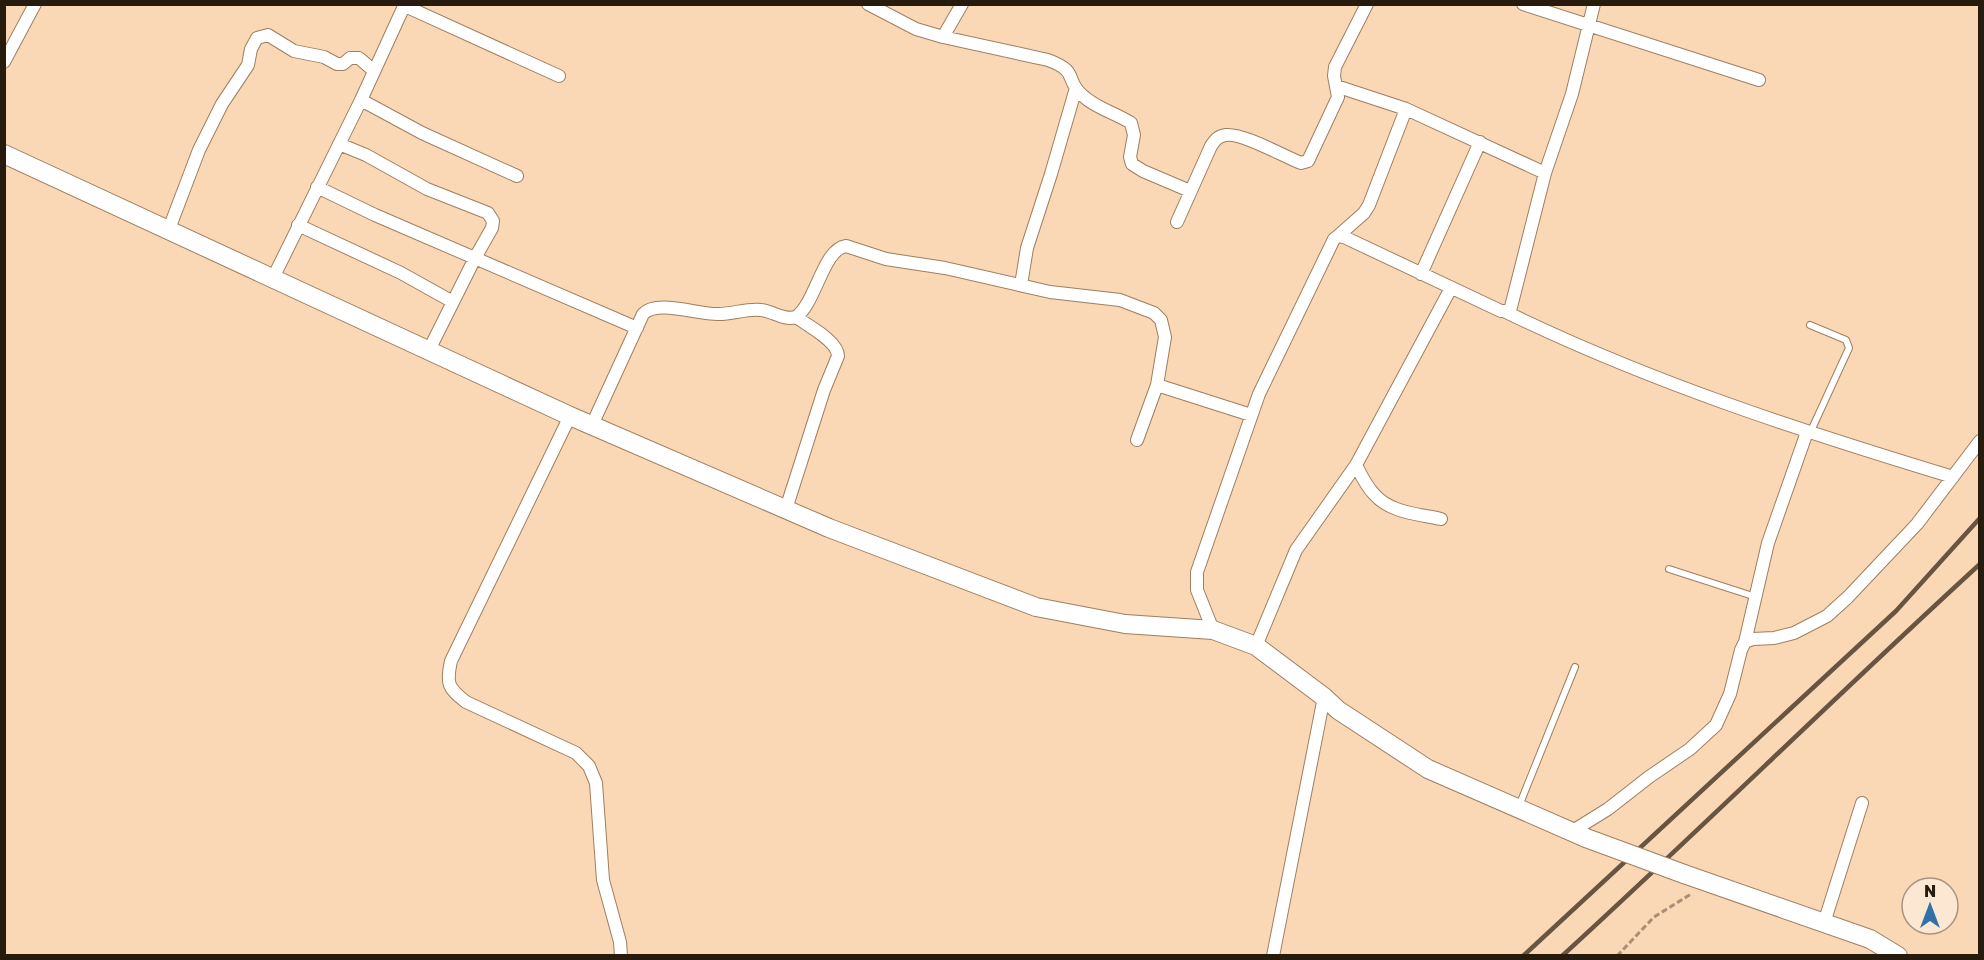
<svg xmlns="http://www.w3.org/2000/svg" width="1984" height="960" font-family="'Golos Text',sans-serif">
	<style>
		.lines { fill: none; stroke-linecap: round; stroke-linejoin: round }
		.lane-casing { stroke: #9e7f5f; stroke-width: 8 }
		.street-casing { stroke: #9e7f5f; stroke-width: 14 }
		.secondary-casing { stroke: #9e7f5f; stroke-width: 20 }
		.path { stroke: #a98f75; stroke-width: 3; stroke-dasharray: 6 3; stroke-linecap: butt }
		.lane { stroke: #fff; stroke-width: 6 }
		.street { stroke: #fff; stroke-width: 12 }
		.secondary { stroke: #fff; stroke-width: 18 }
		.rail { stroke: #685541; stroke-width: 4.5 }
		.secondary-bridge-casing { stroke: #9e7f5f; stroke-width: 20; stroke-linecap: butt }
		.secondary-bridge { stroke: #fff; stroke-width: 18 }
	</style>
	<rect width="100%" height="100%" fill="#fad7b5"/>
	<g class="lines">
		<defs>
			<path id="lane" d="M1810 433 1849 348 1846 340 1810 325
				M1669 569 1756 597
				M1519 806 1575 667"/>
			<path id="street" d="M868 4 916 29 943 37 1048 60C1080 72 1064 79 1082 95 1095 108 1116 113 1131 123L1134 135 1130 157 1132 164 1143 171 1190 191
				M1523 4 1759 80
				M405 6 559 76
				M943 37 962 4
				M4 62 35 4
				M1336 86 1406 109 1545 173
				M361 100 422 133 517 176
				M339 144 366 155 427 189 488 213 493 221 492 228 475 258 429 350
				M317 187 375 215 637 328
				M1177 222 1211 146C1215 140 1218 136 1226 135 1243 133 1283 156 1301 163L1308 161 1338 97 1334 76 1335 67 1367 4
				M298 225 401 273 453 302
				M169 229 199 150 222 104 248 65 251 49 257 38 268 35 294 51 324 57 337 64H343L350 58H359L374 71
				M1338 236 1364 213 1369 205 1406 109
				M1421 274 1480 142
				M273 278 361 100 405 4
				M1021 285 1027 248 1051 174 1076 88
				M1506 312C1650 382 1801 431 1953 477
				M1157 385 1251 415
				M570 416 451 661C446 684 448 688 466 702L576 753 589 766 596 783 603 880 620 942 621 956
				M592 425 643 314C657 299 699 315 719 314 733 314 748 308 761 310 773 311 784 321 796 317 816 303 823 249 846 246L886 259 945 268 1050 292 1120 300 1154 313 1161 320 1165 337 1157 385 1137 440
				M1356 465C1361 475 1366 486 1374 494 1390 513 1419 514 1441 519
				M786 509 824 390 838 356C838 341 808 326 796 317
				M1213 630 1197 590V572L1259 394 1334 239 1338 236 1344 237 1501 311H1508L1511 307 1545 173 1572 94 1594 4
				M1745 642 1768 543 1807 432
				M1256 646 1296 550 1356 465 1451 288
				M1571 832 1608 809 1649 777 1690 749 1716 725 1730 694 1741 650 1745 642 1753 639 1774 638 1794 633 1827 616 1848 597 1917 524 1980 441
				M1824 923 1862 803
				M1273 956 1324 697"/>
			<path id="secondary" d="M4 154 570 416 829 528 1036 607 1125 624 1213 630 1256 646 1324 697 1338 710 1428 769 1586 838
				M1684 874 1870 939 1898 956"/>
		</defs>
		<use href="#lane" class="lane-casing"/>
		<use href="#street" class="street-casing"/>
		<use href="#secondary" class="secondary-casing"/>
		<path class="path" d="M1617 956 1654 917 1691 894"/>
		<use href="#lane" class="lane"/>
		<use href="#street" class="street"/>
		<use href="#secondary" class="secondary"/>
		<path class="rail" d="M1523 956 1896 611 1980 518
			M1562 956C1703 827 1839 693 1980 564"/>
		<defs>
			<path id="secondary-bridge" d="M1586 838 1684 874"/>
		</defs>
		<use href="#secondary-bridge" class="secondary-bridge-casing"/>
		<use href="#secondary-bridge" class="secondary-bridge"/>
	</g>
	<rect width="1984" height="960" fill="none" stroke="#271b0e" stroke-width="12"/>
	<g transform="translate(1930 906)"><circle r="28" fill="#fce7d3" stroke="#a79584" stroke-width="1.5"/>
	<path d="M0-4.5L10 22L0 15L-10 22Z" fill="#3171a8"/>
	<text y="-9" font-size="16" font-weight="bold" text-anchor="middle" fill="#271b0e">N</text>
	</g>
</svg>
